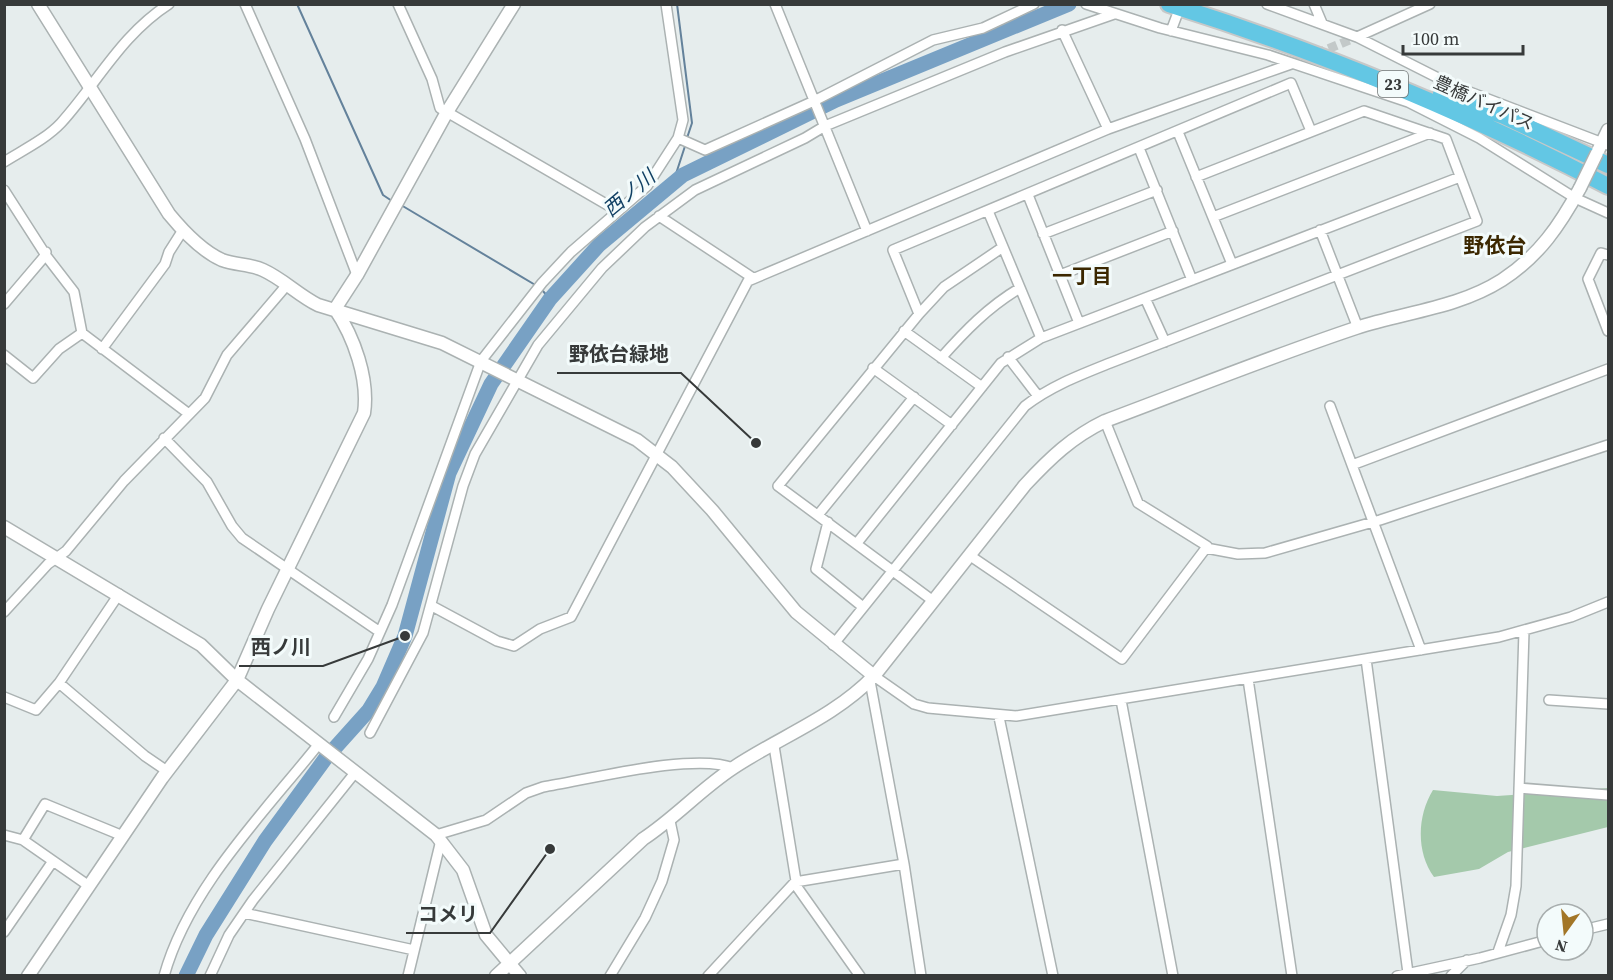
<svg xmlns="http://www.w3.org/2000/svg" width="1613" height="980" font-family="'Source Serif 4','Noto Sans JP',serif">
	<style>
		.green { fill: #a4c9ab }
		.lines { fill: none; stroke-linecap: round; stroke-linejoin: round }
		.stream { stroke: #64829b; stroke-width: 2 }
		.river { stroke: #78a1c4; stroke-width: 15 }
		.minor-tunnel { stroke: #c3c9c9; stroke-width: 9; stroke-dasharray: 9 4.5; stroke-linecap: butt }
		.minor-casing { stroke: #abb2b2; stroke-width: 12 }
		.tertiary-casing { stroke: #abb2b2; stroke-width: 15 }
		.trunk-casing { stroke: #c7c8c8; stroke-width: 20 }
		.minor { stroke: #fff; stroke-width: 9 }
		.tertiary { stroke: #fff; stroke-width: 12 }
		.trunk { stroke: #63c7e4; stroke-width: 16 }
		.tertiary-bridge-casing { stroke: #abb2b2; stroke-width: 15; stroke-linecap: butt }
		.tertiary-bridge { stroke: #fff; stroke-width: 12 }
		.labels { text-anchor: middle; stroke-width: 6; stroke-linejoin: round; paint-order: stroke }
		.shield { fill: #f3fbfb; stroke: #6f7474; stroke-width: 1.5 }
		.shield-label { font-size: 16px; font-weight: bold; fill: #373a3a }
		.street-label { font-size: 18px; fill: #373a3a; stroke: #f3fbfb }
		.water-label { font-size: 20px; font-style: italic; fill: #114064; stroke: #f3fbfb }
		.neighbourhood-label { font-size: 20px; font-weight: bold; fill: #3b2700; stroke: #f3fbfb }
		.quarter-label { font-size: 21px; font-weight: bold; fill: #3b2700; stroke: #f3fbfb }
		.leader { fill: none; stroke: #373a3a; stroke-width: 2 }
		.callout-dot { fill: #373a3a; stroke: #f3fbfb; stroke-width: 2 }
		.callout-label { font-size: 20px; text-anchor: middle; font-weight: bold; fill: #373a3a; stroke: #f3fbfb; stroke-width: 6; stroke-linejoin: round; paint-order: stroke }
	</style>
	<rect width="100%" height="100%" fill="#e6eded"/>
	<path class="green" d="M1608 788V827L1508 852 1479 869 1434 877C1416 852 1417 816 1433 790L1497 796Z"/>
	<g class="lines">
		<path class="stream" d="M297 4 383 195 392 201
			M677 4 692 123 687 138
			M673 183 686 143
			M401 205 537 286
			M542 290 550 299"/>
		<path class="river" d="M186 976 206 935 265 841 325 759 369 710 383 687 405 636 449 473 491 384 550 299 599 245 683 175 836 100 1069 4"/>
		<path class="minor-tunnel" d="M1291 64 1357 37"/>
		<defs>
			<path id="minor" d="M245 4 305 139 357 275
				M398 4 432 79 440 108 618 211
				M775 4 867 231
				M1086 4 1160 28 1268 55 1408 102 1479 138 1575 198 1608 213
				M1267 4 1357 37 1454 86 1608 145
				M1314 4 1322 23
				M1062 30 1108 129
				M1171 31 1177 15
				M1357 37 1430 4
				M1178 132 1232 264
				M678 138 705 150 814 101 933 40 983 28 1034 4
				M1139 148 1192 280
				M4 162C23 150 46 139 61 123 98 82 121 35 169 4
				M4 190 47 257 74 292 82 333 189 414
				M1028 195 1079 323
				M988 211 1041 338
				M659 216 753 278
				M1213 217 1430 133
				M1320 230 1358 328
				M1043 234 1157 190
				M1608 255 1601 253 1588 279 1608 331
				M1060 275 1173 231
				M1145 298 1165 342
				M4 304 44 257 46 252
				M919 314 893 250 1291 83 1311 131
				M904 331 982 387
				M102 349 165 264 169 252 183 230
				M4 355 33 378 59 349 82 333
				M1008 357 1038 396
				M941 358C965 331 988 307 1020 288
				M873 368 952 425
				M1330 406 1421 650
				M1105 421 1138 503 1207 546 1206 548 1238 554 1265 553 1380 520 1608 445
				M164 438 207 482 232 526 242 538 380 632
				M1352 465 1608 369
				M818 515 914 397
				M828 522 816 569 863 607
				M857 543 1001 363 1041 338 1460 177
				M969 555 1122 659 1206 548
				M932 600 778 486 919 314 944 287 1003 247
				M432 606 497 641 514 646 540 629 571 617 748 281 1108 129 1291 64
				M4 612 48 564 66 551 124 481 205 398 227 355 286 286
				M833 645 1025 406C1051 386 1080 375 1110 363L1477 221 1446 139 1364 111 1196 177
				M1366 659 1408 973
				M874 676 914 704 928 708 1016 716 1499 637 1571 617 1608 602
				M1248 679 1292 976
				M870 681 904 864 921 976
				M59 683 145 756 167 771
				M4 697 36 710 59 683 119 594
				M1121 700 1173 976
				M1549 700 1608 704
				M334 717 368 659 392 605 481 361 542 283 571 252 647 186 678 138 683 120 666 4
				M999 717 1053 976
				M370 733 423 633 463 486 475 454 538 345 602 268 645 227 695 190 805 138 825 126 1005 52 1114 14
				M774 746 797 887 860 976
				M1519 788 1608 795
				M4 835 23 840 89 886
				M436 835 486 820 526 793 543 787C587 780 695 752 733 768
				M23 840 45 804 123 836
				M244 913 414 950
				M1583 930 1608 924
				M4 932 53 861
				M1498 952 1511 915 1516 886 1524 631
				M164 976C188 889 263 814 318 745
				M210 976 229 935 253 900 354 774
				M408 976 441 840
				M610 976 645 918 662 881 674 840 670 821
				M708 976 795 882 904 864
				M1397 976 1480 958 1547 940
				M1451 976 1467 960"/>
			<path id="tertiary" d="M38 4 169 214C183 231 202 251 222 260 235 265 250 264 263 270 283 279 298 295 318 305L442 343 637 440 672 467 712 510 796 612 874 676
				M1597 153 1608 130
				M335 309 357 275 447 112 514 4
				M4 527 201 645 237 680 436 835 463 870 486 935 520 976
				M28 976 162 778 237 680 268 609 364 413C369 379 354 337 335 309
				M496 976 643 839C675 818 701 789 733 768 781 736 833 718 874 676L1025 485C1050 458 1072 437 1105 421 1188 390 1272 356 1356 328 1405 312 1458 308 1502 280 1539 256 1560 225 1580 188"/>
			<path id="trunk" d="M1169 4C1322 52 1466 112 1608 186
				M1441 94 1504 116 1608 165"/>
		</defs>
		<use href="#minor" class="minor-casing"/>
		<use href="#tertiary" class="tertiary-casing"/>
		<use href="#trunk" class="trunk-casing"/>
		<use href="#minor" class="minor"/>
		<use href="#tertiary" class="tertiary"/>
		<use href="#trunk" class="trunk"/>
		<defs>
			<path id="tertiary-bridge" d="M1580 188 1597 153"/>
		</defs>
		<use href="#tertiary-bridge" class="tertiary-bridge-casing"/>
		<use href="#tertiary-bridge" class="tertiary-bridge"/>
	</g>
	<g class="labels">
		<rect class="shield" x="1378" y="71" width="30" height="26" rx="4.5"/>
		<g class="shield-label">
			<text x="1393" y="90">23</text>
		</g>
		<g class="street-label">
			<text transform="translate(1484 103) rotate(24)" y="6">豊橋バイパス</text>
		</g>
		<g class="water-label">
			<text transform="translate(629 193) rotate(-40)" y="7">西ノ川</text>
		</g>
		<g class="neighbourhood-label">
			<text x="1082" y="283">一丁目</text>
		</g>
		<g class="quarter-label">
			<text x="1495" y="253">野依台</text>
		</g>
	</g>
	<path class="leader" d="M756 443L681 373H557M405 636L323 666H239M550 849L490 933H406"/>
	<g class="callout-dot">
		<circle cx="756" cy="443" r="6"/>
		<circle cx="405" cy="636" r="6"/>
		<circle cx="550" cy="849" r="6"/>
	</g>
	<g class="callout-label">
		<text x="619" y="361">野依台緑地</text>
		<text x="281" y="654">西ノ川</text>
		<text x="448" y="921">コメリ</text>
	</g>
	<rect width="1613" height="980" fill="none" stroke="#373a3a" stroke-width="12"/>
	<g transform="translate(1565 932) rotate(195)"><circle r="28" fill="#f3fbfb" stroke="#a8aeae" stroke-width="1.5"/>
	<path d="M0-4.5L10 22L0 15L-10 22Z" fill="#a27627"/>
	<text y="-9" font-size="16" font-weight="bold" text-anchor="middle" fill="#373a3a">N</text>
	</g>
	<path d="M1403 45v9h120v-9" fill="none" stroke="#373a3a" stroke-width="3"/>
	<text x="1412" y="45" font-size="18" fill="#373a3a" stroke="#f3fbfb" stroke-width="4.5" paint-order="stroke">100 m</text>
</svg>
